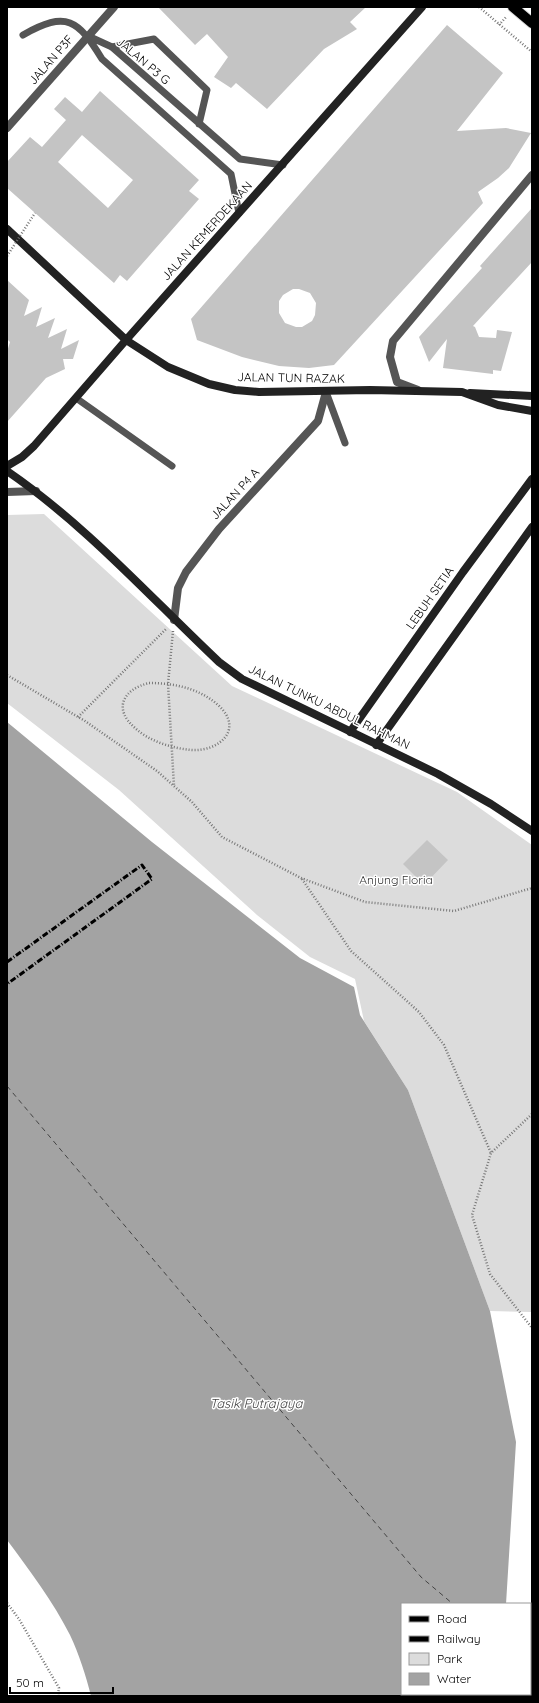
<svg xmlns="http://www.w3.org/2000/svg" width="539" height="1703" font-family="Quicksand,sans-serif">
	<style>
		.green { fill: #dcdcdc }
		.water { fill: #a3a3a3 }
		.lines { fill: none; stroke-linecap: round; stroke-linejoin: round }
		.ferry { stroke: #444; stroke-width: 1; stroke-dasharray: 5 4; stroke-linecap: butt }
		.building { fill: #c4c4c4; fill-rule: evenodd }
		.primary-casing { stroke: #dbdbdb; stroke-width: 12 }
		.path { stroke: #777; stroke-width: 2.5; stroke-dasharray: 1 2; stroke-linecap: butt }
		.lane { stroke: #555; stroke-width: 7 }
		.street { stroke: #555; stroke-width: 8 }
		.secondary { stroke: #222; stroke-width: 8 }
		.primary { stroke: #000; stroke-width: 10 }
		.rail { stroke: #000; stroke-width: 3; stroke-dasharray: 6 2 1 2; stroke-linecap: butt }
		.path-bridge { stroke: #777; stroke-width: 2.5; stroke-dasharray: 1 2; stroke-linecap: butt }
		.labels { text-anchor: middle; stroke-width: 3; stroke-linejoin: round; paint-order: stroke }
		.street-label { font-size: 12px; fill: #000; stroke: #fff }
		.park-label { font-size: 12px; fill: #333; stroke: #fff }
		.water-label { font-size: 13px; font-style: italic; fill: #444; stroke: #fff }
	</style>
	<rect width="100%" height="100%" fill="#fff"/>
	<path class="green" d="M44 514 232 686 457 792 532 845 531 1312 490 1311 408 1090 364 1021 355 979 310 957 257 915 119 790 7 703V515Z"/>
	<path class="water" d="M7 722 152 842 300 958 354 987 360 1015 408 1090 490 1311 516 1442 506 1604H402V1694H513L514 1696H91C86 1676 79 1654 70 1635 54 1603 28 1568 7 1540Z"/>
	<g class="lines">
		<path class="ferry" d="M7 1086 421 1577 453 1604"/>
	</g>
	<path class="building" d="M158 7H366L350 22 357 29 324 49 267 109 236 83 231 88 214 77 228 57 207 34 195 45Z
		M447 25 503 73 457 131 506 128 531 133 509 168 498 178 478 192 483 203 334 365 309 368 279 366 242 357 197 340 191 319ZM293 289H299L310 293 316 303 315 315 312 321 302 327H296L285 323 279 313V301L283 295Z
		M100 91 199 180 189 191 199 199 127 281 120 275 114 283 7 188V162L30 137 42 147 66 120 54 109 65 97 82 112ZM82 135 133 180 108 208 58 162Z
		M532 208V262L473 326 475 327 479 337 496 338 497 330 512 332 501 371 493 370V374L443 368 447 339 429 362 419 337 482 268 480 266Z
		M7 280 29 300 24 316 42 307 36 327 55 318 48 338 67 329 61 349 79 340 73 359H63L65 369 46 378 7 422V352L10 342 7 339Z
		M427 840 448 860 424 885 403 864Z"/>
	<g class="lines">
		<defs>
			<path id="primary" d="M513 7 532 23"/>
		</defs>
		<use href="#primary" class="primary-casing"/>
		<path class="path" d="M479 7 532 52
			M499 25 507 16
			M173 631 168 684 174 786
			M7 675 85 721 157 771 192 802 222 837 301 878 365 902 454 911 532 888
			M149 683C173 683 199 688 218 705 245 729 219 752 191 750 171 748 149 741 135 728 112 708 124 689 149 683Z
			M78 717 167 628
			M302 879 351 951 419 1012 444 1045 491 1153
			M532 1114 491 1153 472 1215 490 1274 532 1328
			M7 1603 19 1619 59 1688 58 1696
			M530 1620 532 1619
			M530 1689 531 1696"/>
		<path class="lane" d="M23 35C67 10 78 20 102 59L231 174 239 213
			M88 36 112 47 240 159 283 165
			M112 47 154 39 207 90 199 124
			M326 392 345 443
			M76 398 172 466"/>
		<path class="street" d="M7 128 114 7
			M418 390 397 382 390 357 393 341 532 175
			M7 492 36 491
			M174 620 178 588 186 572 219 529 318 421 326 392"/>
		<path class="secondary" d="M7 229 126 340 168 367 209 384 235 390 259 392 370 390 462 392 498 405 532 411
			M470 393 532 396
			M7 466 22 457 34 446 126 340 422 7
			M7 471C86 525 150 597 219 662L242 679 438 774 491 804 532 831
			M350 732 463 572 532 479
			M376 745 532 527"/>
		<use href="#primary" class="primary"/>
		<path class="rail" d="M7 962 142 865 152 879 7 984"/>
		<path class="path-bridge" d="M7 256 35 213"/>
	</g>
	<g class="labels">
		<g class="street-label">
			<text transform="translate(51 60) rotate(-49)" y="4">JALAN P3F</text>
			<text transform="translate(143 61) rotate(40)" y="4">JALAN P3 G</text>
			<text transform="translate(207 231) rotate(-48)" y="4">JALAN KEMERDEKAAN</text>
			<text transform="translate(291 378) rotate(1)" y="4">JALAN TUN RAZAK</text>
			<text transform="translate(235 494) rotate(-47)" y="4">JALAN P4 A</text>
			<text transform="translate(430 598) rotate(-55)" y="4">LEBUH SETIA</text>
			<text transform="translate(329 707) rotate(26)" y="4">JALAN TUNKU ABDUL RAHMAN</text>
		</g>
		<g class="park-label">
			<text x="396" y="884">Anjung Floria</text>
		</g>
		<g class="water-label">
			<text x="256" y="1408">Tasik Putrajaya</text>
		</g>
	</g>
	<rect width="539" height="1703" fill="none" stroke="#000000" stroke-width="16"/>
	<rect x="401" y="1603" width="130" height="92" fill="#ffffff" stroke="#999999"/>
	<rect x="409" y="1616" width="20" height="6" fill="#000000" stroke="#999999"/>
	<text x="437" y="1623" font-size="12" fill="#000000">Road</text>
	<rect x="409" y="1636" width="20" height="6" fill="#000000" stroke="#999999"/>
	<text x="437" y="1643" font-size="12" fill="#000000">Railway</text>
	<rect x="409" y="1653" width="20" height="12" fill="#dcdcdc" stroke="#999999"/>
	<text x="437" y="1663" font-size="12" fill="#000000">Park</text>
	<rect x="409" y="1673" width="20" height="12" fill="#a3a3a3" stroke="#999999"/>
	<text x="437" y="1683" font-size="12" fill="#000000">Water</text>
	<path d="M10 1687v6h103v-6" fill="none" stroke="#000000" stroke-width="2"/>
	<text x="16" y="1687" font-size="12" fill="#000000" stroke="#ffffff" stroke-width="3" paint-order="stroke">50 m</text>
</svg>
